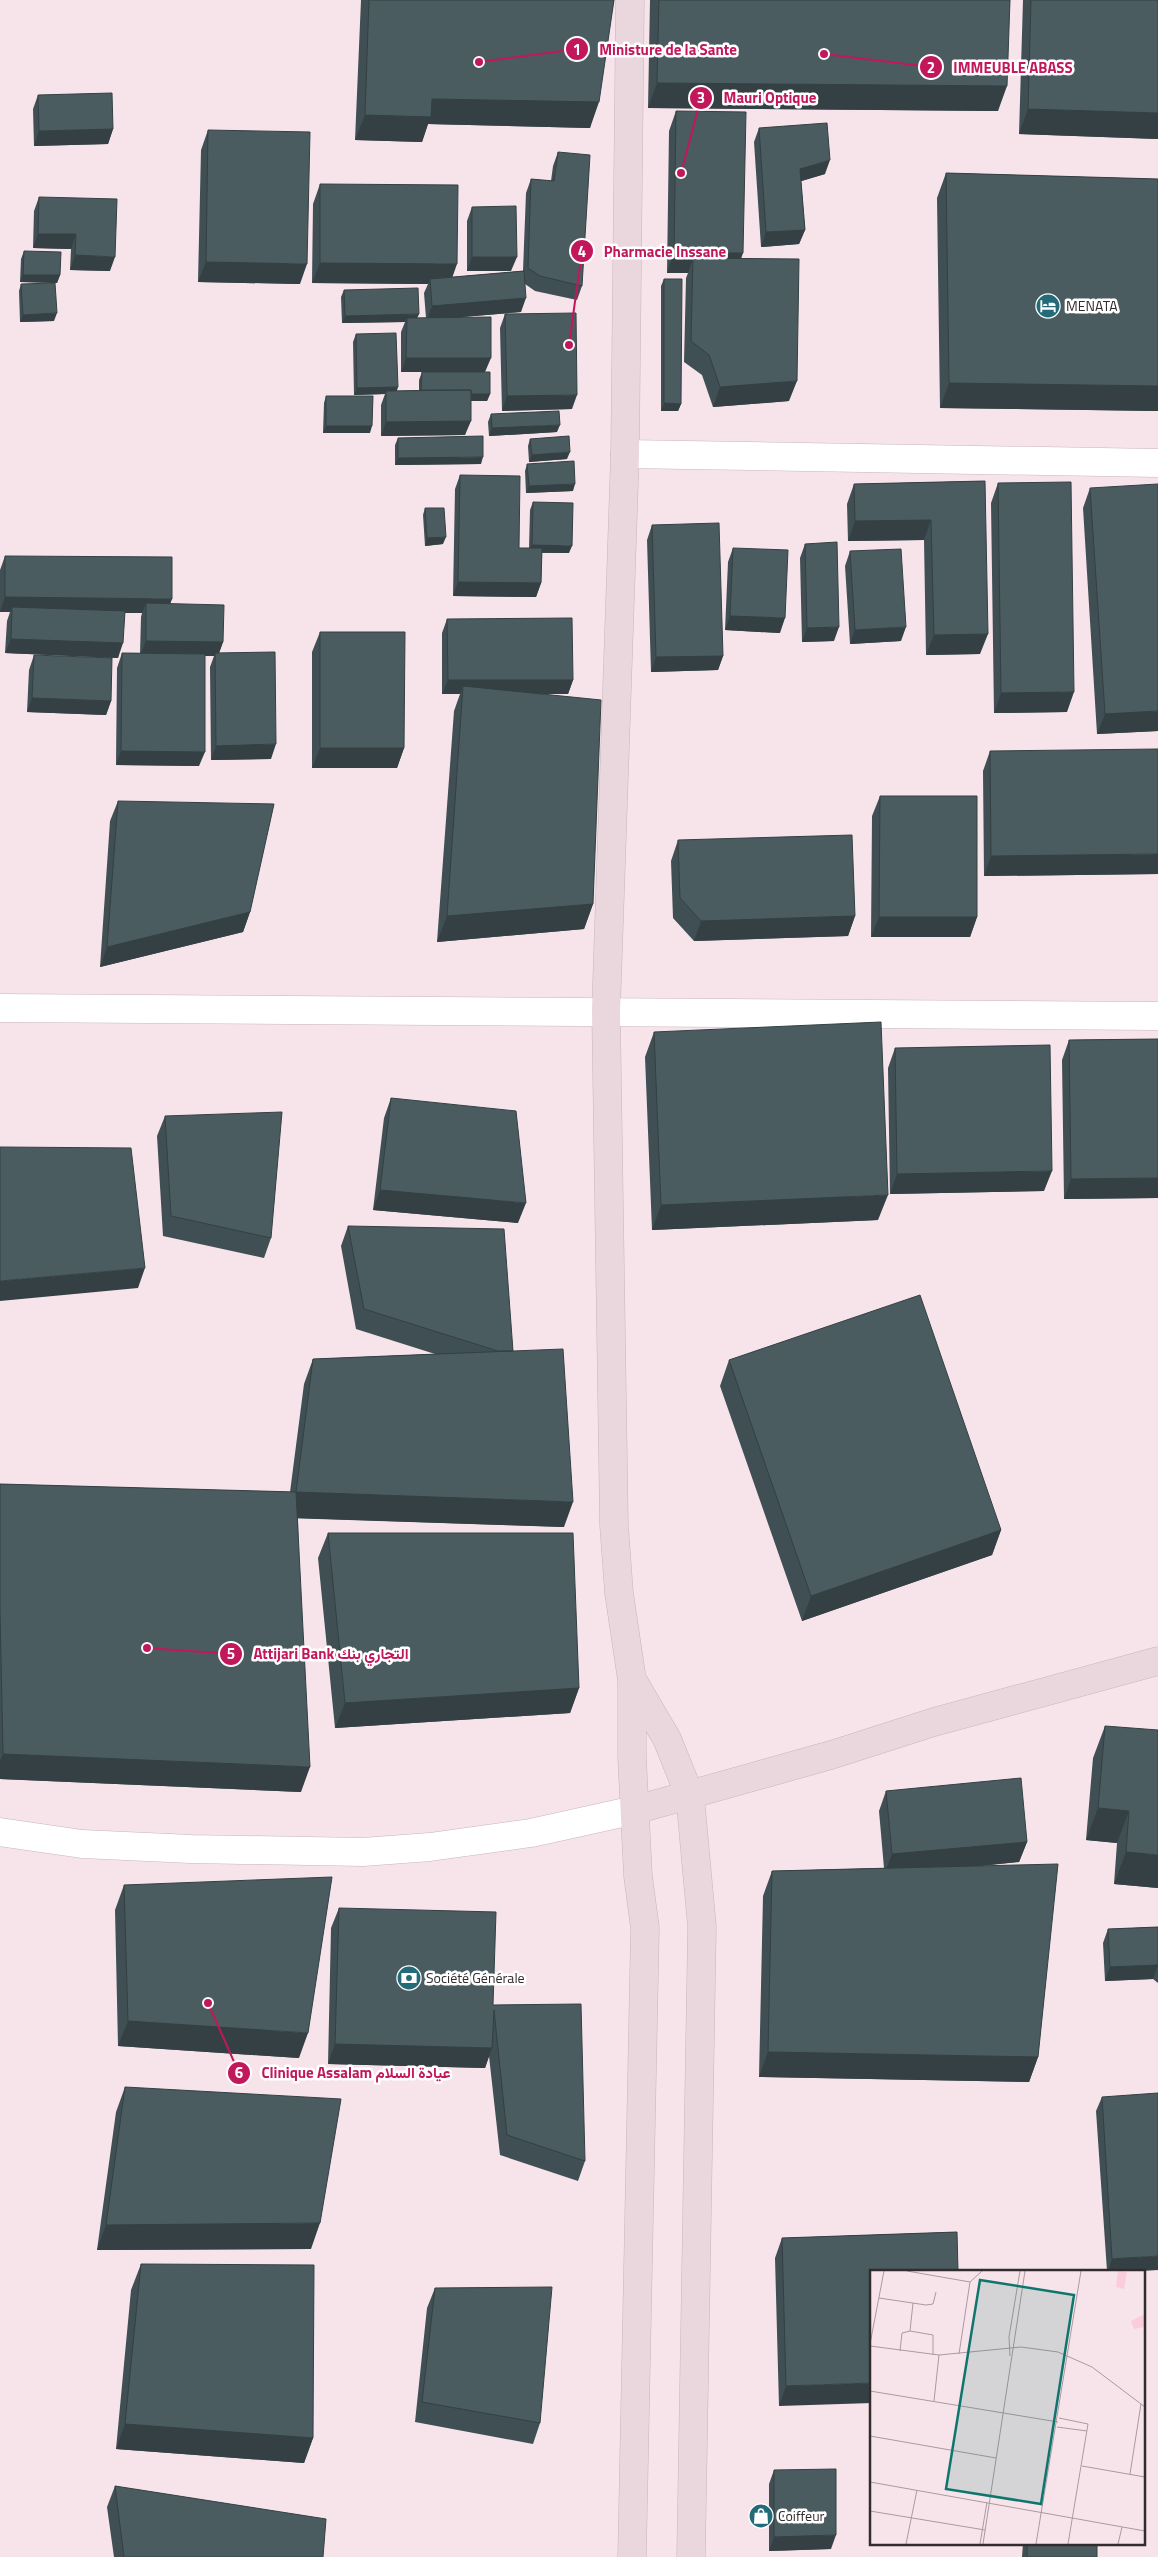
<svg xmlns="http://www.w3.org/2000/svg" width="1158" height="2557" font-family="'Titillium Web',Vazirmatn,sans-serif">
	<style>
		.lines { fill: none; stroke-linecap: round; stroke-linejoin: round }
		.street-casing { stroke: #c8b5bb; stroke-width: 29 }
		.secondary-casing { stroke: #c8b5bb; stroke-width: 29 }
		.street { stroke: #fff; stroke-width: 28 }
		.secondary { stroke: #ead6dd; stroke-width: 28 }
		.wall { fill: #404f53 }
		.shaded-wall { fill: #344043 }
		.building { fill: #4a5c60; stroke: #344043 }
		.labels { text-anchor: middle; stroke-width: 5; stroke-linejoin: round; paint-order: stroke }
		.poi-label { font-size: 14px; fill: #332c2f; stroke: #fff; text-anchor: start }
		.inset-road { fill: none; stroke: #a99a9f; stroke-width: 1 }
		.view { fill: #0f766e; fill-opacity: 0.15; stroke: #0f766e; stroke-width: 2.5 }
		.inset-edge { fill: none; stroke: #332c2f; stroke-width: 2.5 }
		.leader { fill: none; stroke: #c2185b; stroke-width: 2 }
		.callout-dot { fill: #c2185b; stroke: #fff; stroke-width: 2 }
		.mark-label { font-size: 15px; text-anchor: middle; font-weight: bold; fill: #fff }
		.callout-label { font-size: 15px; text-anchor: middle; font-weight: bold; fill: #c2185b; stroke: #fff; stroke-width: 5; stroke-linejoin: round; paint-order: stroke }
	</style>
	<rect width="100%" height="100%" fill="#f7e4ea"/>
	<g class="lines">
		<defs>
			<path id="street" d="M625 454 1158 463
				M0 1008 1158 1016
				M0 1832 82 1844 191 1849 363 1852 430 1847 531 1833 635 1810"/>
			<path id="secondary" d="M630 0 625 454 606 1011 614 1525 619 1593 632 1680V1757L638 1876 645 1928 632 2557
				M633 1681 667 1739 690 1796 702 1927 691 2557
				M635 1810 831 1755 934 1722 1158 1661"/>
		</defs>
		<use href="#street" class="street-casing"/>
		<use href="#secondary" class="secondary-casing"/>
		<use href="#street" class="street"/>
		<use href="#secondary" class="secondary"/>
	</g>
	<path class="wall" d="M361 0H614L590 128 428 124 422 142 355 140Z
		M650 0H1010L998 111 648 108Z
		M1023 0H1158V139L1019 134Z
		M38 95 113 129 108 144 34 146 33 109Z
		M676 111 741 258 789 401 713 407 702 375 684 362 686 278 688 273H667L669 131Z
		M759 128 825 174 801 181 805 230 799 244 761 247 754 142Z
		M208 130 300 284 198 282 201 150Z
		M558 152 582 286 577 300 535 291 525 284 521 312 462 317 485 372 490 394 487 401H471L465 435 381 436V405L385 394 354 395 353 342 356 334 397 391 419 390V380L422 372H469H401V332L405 322 342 323 341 297 344 290 417 318H426L424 293 428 284 312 283 313 204 320 184 453 277 523 271 526 193 531 179 551 181 553 166Z
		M946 173 1158 179V411L940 408 937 198Z
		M39 197 110 271 70 270 71 249 33 248 34 211Z
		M472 207 511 271H467V221Z
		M24 251 60 275 57 283 20 282 21 259Z
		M664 279 681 404 678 411H661V286Z
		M21 284 54 321 20 322 19 291Z
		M505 314 572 409 502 411 500 328Z
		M326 396 370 433H323L324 403Z
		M491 414 557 432 489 436 488 422Z
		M398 438 481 464 395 465V445Z
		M530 439 567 459 529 462 528 446Z
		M527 464 573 491 526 493 525 471Z
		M460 475 519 548H529L530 510 533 502 569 553H542L541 583 536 597 453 596 455 489Z
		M985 481 980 654 926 655 924 540 848 541 847 504 854 484Z
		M998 483 1067 712 994 713 991 503Z
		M1090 488 1158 731 1097 734 1083 508Z
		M425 508 443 544 425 546 423 515Z
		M652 525 723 656 718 670 651 672 647 540Z
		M805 544 834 641 802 642 800 558Z
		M733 548 780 633 725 630 728 562Z
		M850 551 901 641 850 644 845 566Z
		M5 556 170 604 223 642 219 653 271 759 211 760 210 667 214 656H205L199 766 116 765 117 668 122 653H140L141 617 142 613H125L118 658 5 653 7 621 10 612H0V570Z
		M447 619 573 680 568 694H543L593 904 584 929 437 942 454 711 460 694H442V633Z
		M320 632 404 748 397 768H312V652Z
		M34 655 111 701 106 715 27 712 29 670Z
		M990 751 1158 874 984 876 983 771Z
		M880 796 977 917 970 937H871L872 816Z
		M118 801 250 912 243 932 100 967 110 821Z
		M678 840 855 916 848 936 694 941 673 918 671 861Z
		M654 1032 878 1220 652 1230 645 1057Z
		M1158 1039V1198L1064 1199 1062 1060 1069 1040Z
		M895 1048 1044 1191 890 1194 888 1068Z
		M391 1098 518 1223 373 1210 384 1118Z
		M165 1116 271 1238 264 1258 163 1236 157 1136Z
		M348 1226 513 1351 564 1527 298 1518 301 1792 0 1779V1484L290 1492 304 1384 313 1359 435 1354 356 1329 341 1246Z
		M729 1360 1001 1530 992 1555 802 1621 720 1386Z
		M328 1533 579 1688 570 1713 335 1728 318 1558Z
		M1105 1726 1158 1888 1114 1884 1117 1843 1086 1840 1093 1758Z
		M886 1791 1027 1842 1019 1862 982 1866 1038 2057 1029 2082 759 2077 763 1896 772 1871 884 1868 879 1811Z
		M124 1885 299 2058 118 2046 115 1910Z
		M339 1908 493 2005 585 2161 578 2181 500 2155 489 2056 485 2068 328 2064 331 1928Z
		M1158 1927V1983L1153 1979 1105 1981 1103 1943 1108 1929Z
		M125 2087 311 2249 97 2250 116 2112Z
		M1102 2097 1142 2271H1107L1096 2111Z
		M957 2232 779 2406 775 2258 782 2238Z
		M141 2264 313 2438 304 2463 116 2449 131 2290Z
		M435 2288 540 2423 533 2444 415 2422 427 2308Z
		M774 2470 831 2549 769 2551V2484Z
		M115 2486 323 2557H114L107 2507Z
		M1023 2543H1097V2557H1022Z"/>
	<path class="shaded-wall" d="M657 83 1007 86 998 111 648 108Z
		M432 99 599 102 590 128 428 124 422 142 355 140 365 115Z
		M1028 109 1158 113V139L1019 134Z
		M113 129 108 144 34 146 39 131Z
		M830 160 825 174 795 183 800 169Z
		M805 230 799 244 761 247 766 232Z
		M38 234H76L71 249 33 248Z
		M674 252 743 253 736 274 693 258 688 273H667Z
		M75 255 115 257 110 271 70 270Z
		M472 257H517L511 271H467Z
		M206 262 307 264 300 284 198 282Z
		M320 263 457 264 450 284 430 279 428 284 312 283Z
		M23 275H60L57 283 20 282Z
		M526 298 521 312 427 320 432 306Z
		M57 313 54 321 20 322 23 315Z
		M419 314 416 321 407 318 405 322 342 323 345 316Z
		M406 358H491L485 372H401Z
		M797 381 789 401 713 407 720 387Z
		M949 383 1158 386V411L940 408Z
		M398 387 396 394 386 391 385 394 354 395 357 388Z
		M421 394H490L487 401H419Z
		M577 395 572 409 502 411 507 396Z
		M664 403 681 404 678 411H661Z
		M471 421 465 435 381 436 386 422Z
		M560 425 557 432 489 436 492 428Z
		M326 426H372L370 433H323Z
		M570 452 567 459 529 462 532 455Z
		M483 457 481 464 395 465 398 458Z
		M575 484 573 491 526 493 529 486Z
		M931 520 924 540 848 541 855 521Z
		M446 537 443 544 425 546 427 538Z
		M532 545 572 546 569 553 529 552Z
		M458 582 541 583 536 597 453 596Z
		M5 597 172 599 167 613 146 603 142 613 12 612V607L10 612H0Z
		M730 616 785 618 780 633 725 630Z
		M839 627 834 641 802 642 807 628Z
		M906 627 901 641 850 644 855 630Z
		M988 634 980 654 926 655 934 635Z
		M11 639 123 643 118 658 5 653Z
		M146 641 223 642 218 656 215 653 214 656 140 655Z
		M723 656 718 670 651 672 656 657Z
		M448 680H573L568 694H463V686L460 694H442Z
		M1074 692 1067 712 994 713 1001 693Z
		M32 698 111 701 106 715 27 712Z
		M1158 711V731L1097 734 1105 714Z
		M276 744 271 759 211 760 216 746Z
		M320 748H404L397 768H312Z
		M121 751 205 752 199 766 116 765Z
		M1158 854V874L984 876 991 856Z
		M593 904 584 929 437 942 447 916Z
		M250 912 243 932 100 967 107 947Z
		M855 916 848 936 694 941 701 921Z
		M879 917H977L970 937H871Z
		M1052 1171 1044 1191 890 1194 897 1174Z
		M1158 1178V1198L1064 1199 1071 1179Z
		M380 1190 526 1203 518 1223 373 1210Z
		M888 1195 878 1220 652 1230 661 1205Z
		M145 1268 138 1288 0 1301V1281Z
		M296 1492 573 1502 564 1527 287 1518Z
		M1001 1530 992 1555 802 1621 811 1596Z
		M579 1688 570 1713 335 1728 345 1703Z
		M3 1754 310 1767 301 1792 0 1779V1761Z
		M1098 1808 1129 1811 1117 1843 1086 1840Z
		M1027 1842 1019 1862 884 1875 892 1854Z
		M1126 1852 1158 1855V1888L1114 1884Z
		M1158 1965 1153 1979 1105 1981 1110 1967Z
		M128 2021 308 2033 299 2058 118 2046Z
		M335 2044 492 2048 485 2068 328 2064Z
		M768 2052 1038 2057 1029 2082 759 2077Z
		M320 2223 311 2249 97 2250 106 2225Z
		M1158 2256V2270L1142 2271H1108L1112 2259Z
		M872 2383V2403L779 2406 786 2386Z
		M125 2424 313 2438 304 2463 116 2449Z
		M836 2535 831 2549 769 2551 774 2537Z"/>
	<path class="building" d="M369 0H614L599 102 432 99 431 117 365 115Z
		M659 0H1010L1007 86 657 83Z
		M1031 0H1158V113L1028 109Z
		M112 93 113 129 39 131 38 95Z
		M676 111 746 112 743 253 674 252Z
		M827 123 830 160 800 169 805 230 766 232 759 128Z
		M208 130 310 132 307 264 206 262Z
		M558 152 590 155 582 286 540 276 528 268 531 179 554 181Z
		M946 173 1158 179V386L949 383Z
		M320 184 458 185 457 264 320 263Z
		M39 197 117 199 115 257 75 255 76 234H38Z
		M516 206 517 257H472V207Z
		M24 251 61 252 60 275H23Z
		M693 258 799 259 797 381 720 387 709 355 691 341Z
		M524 271 526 298 432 306 430 279Z
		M664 279H682L681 404 664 403Z
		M55 283 57 313 23 315 21 284Z
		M418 288 419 314 345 316 344 290Z
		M576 313 577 395 507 396 505 314Z
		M491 317V358H406L407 318Z
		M396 333 398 387 357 388 356 334Z
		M422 372H490V394H471V390H421Z
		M471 390V421L386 422V391Z
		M326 396H373L372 426H326Z
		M559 411 560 425 492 428 491 414Z
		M483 436V457L398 458V438Z
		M569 436 570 452 532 455 530 439Z
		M574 461 575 484 529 486 527 464Z
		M460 475 520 476 519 548H542L541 583 458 582Z
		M985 481 988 634 934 635 931 520 855 521 854 484Z
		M1071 482 1074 692 1001 693 998 483Z
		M1158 484V711L1105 714 1090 488Z
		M533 502 573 503 572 546 532 545Z
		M425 508H444L446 537 427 538Z
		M719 523 723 656 656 657 652 525Z
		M837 542 839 627 807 628 805 544Z
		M733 548 788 550 785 618 730 616Z
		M901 549 906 627 855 630 850 551Z
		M5 556 172 557V599L5 597Z
		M146 603 224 605 223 642 146 641Z
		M12 607 125 611 123 643 11 639Z
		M572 618 573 680H448L447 619Z
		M320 632H405L404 748H320Z
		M275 652 276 744 216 746 215 653Z
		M122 653 205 654V752L121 751Z
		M34 655 112 658 111 701 32 698Z
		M463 686 601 700 593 904 447 916Z
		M1158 749V854L991 856 990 751Z
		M880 796H977V917H879Z
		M118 801 274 804 250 912 107 947Z
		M852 835 855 916 701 921 680 898 678 840Z
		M881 1022 888 1195 661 1205 654 1032Z
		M1158 1039V1178L1071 1179 1069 1040Z
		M1050 1045 1052 1171 897 1174 895 1048Z
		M391 1098 516 1111 526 1203 380 1190Z
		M282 1112 271 1238 171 1216 165 1116Z
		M0 1147 131 1148 145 1268 0 1281Z
		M348 1226 504 1229 513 1351H498L364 1309Z
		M920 1295 1001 1530 811 1596 729 1360Z
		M563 1349 573 1502 296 1492 313 1359Z
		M0 1484 296 1492 310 1767 3 1754 0 1611Z
		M328 1533H573L579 1688 345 1703Z
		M1105 1726 1158 1730V1855L1126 1852 1129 1811 1098 1808Z
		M1021 1778 1027 1842 892 1854 886 1791Z
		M1058 1864 1038 2057 768 2052 772 1871Z
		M332 1877 308 2033 128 2021 124 1885Z
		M339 1908 496 1912 493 2005 581 2004 585 2161 507 2135 494 2010 492 2048 335 2044Z
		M1158 1927V1965L1110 1967 1108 1929Z
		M125 2087 341 2099 320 2223 106 2225Z
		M1158 2093V2256L1112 2259 1102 2097Z
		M957 2232 958 2271H872V2383L786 2386 782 2238Z
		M141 2264 314 2265 313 2438 125 2424Z
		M552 2287 540 2423 422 2402 435 2288Z
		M836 2469V2535L774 2537V2470Z
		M115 2486 326 2519 323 2557H124Z
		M1027 2543H1097V2557H1027Z"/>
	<defs>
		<symbol id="hotel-disc" viewBox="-11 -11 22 22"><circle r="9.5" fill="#236b78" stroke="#fff"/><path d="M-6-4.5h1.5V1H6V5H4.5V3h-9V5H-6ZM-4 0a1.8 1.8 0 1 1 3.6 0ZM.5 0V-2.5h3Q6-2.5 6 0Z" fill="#fff"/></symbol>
		<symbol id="bank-disc" viewBox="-11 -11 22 22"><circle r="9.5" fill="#236b78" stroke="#fff"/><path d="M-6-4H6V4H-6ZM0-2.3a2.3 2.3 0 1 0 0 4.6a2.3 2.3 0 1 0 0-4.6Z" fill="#fff"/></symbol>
		<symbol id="shop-disc" viewBox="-11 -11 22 22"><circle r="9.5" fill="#236b78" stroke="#fff"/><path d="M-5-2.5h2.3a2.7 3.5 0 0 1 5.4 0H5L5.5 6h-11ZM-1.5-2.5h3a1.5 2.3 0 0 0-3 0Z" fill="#fff"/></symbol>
	</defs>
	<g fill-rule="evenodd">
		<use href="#hotel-disc" x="1034" y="292" width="28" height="28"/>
		<use href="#bank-disc" x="395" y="1964" width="28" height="28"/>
		<use href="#shop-disc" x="747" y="2502" width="28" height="28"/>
	</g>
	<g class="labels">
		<g class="poi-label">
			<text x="1066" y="311">MENATA</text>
			<text x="426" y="1983">Société Générale</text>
			<text x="778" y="2521">Coiffeur</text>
		</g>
	</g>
	<g transform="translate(870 2270)">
		<rect width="275" height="275" fill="#f7e4ea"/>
		<path d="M248 1 257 2 254 19 246 17ZM275 44V57L264 59 261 51Z" fill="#fbcddc"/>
		<path class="inset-road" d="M37 1 100 12M9 28 56 35 63 34 66 22M40 61 43 33M0 74 14 1M0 76 69 85 151 77 188 82 222 97 275 137M30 81 32 63 40 61 63 65V85M89 84 100 12 112 1M140 86 139 67 150 1M0 121 188 152M64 131 69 85M189 148 218 154 198 274M187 157 217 161M0 166 126 188M212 196 275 207M260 204 271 134M0 212 275 261M0 241 115 260M36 274 47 220M110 274 117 232M113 274 155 1M166 274 211 1M248 274 252 257"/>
		<path class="view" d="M110 10 204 25 171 234 76 219Z"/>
		<rect width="275" height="275" class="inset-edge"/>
	</g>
	<path class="leader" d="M479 62L577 49M824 54L931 67M681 173L701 98M569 345L582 251M147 1648L231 1654M208 2003L239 2073"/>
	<g class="callout-dot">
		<circle cx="479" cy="62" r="5"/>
		<circle cx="824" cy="54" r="5"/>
		<circle cx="681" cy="173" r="5"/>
		<circle cx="569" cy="345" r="5"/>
		<circle cx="147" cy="1648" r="5"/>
		<circle cx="208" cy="2003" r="5"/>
		<circle cx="577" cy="49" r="12"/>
		<circle cx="931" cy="67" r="12"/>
		<circle cx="701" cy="98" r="12"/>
		<circle cx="582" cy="251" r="12"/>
		<circle cx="231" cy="1654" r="12"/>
		<circle cx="239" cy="2073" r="12"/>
	</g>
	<g class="mark-label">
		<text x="577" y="55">1</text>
		<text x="931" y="73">2</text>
		<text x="701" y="103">3</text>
		<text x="582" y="257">4</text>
		<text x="231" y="1659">5</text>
		<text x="239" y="2078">6</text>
	</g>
	<g class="callout-label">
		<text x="668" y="55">Ministure de la Sante</text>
		<text x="1013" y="73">IMMEUBLE ABASS</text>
		<text x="770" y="103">Mauri Optique</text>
		<text x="665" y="257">Pharmacie Inssane</text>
		<text x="331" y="1659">Attijari Bank التجاري بنك</text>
		<text x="356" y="2078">Clinique Assalam عيادة السلام</text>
	</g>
</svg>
